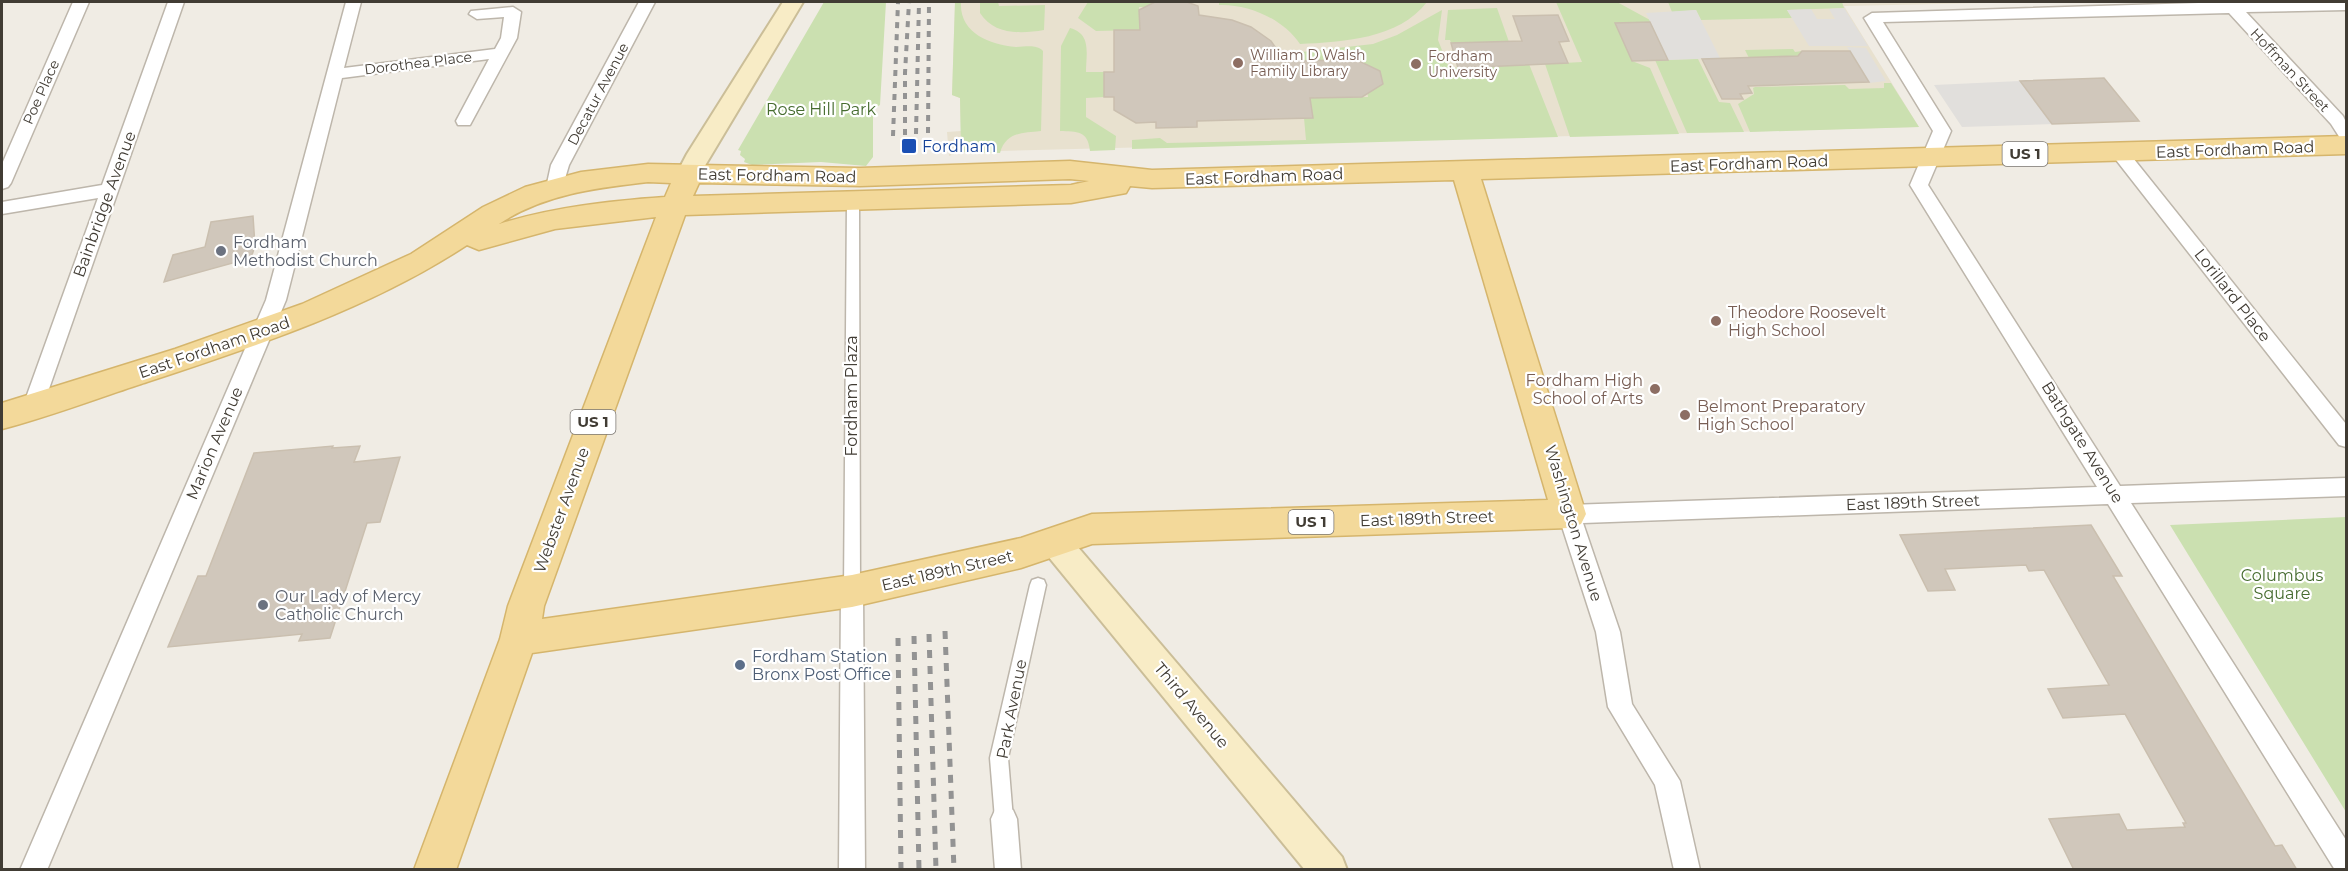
<svg xmlns="http://www.w3.org/2000/svg" width="2348" height="871" font-family="Montserrat,sans-serif">
	<style>
		.education { fill: #e8e1cf }
		.green { fill: #cbe0b0 }
		.parking { fill: #e1dfdc }
		.building { fill: #d0c7bb; stroke: #cabfaf; stroke-width: 1.5 }
		.lines { fill: none; stroke-linecap: round; stroke-linejoin: round }
		.pedestrian-casing { stroke: #bdb6ab; stroke-width: 3 }
		.minor-casing { stroke: #bdb6ab; stroke-width: 3 }
		.secondary-casing { stroke: #cbbe98; stroke-width: 4 }
		.primary-casing { stroke: #d5b56c; stroke-width: 3 }
		.pedestrian { fill: #fff; fill-rule: evenodd }
		.minor { fill: #fff; fill-rule: evenodd }
		.secondary { fill: #f8ecc6; fill-rule: evenodd }
		.primary { fill: #f3d99a; fill-rule: evenodd }
		.rail-far1 { stroke: #939393; stroke-width: 4; stroke-dasharray: 6 6; stroke-linecap: butt }
		.rail { stroke: #939393; stroke-width: 5; stroke-dasharray: 8 8; stroke-linecap: butt }
		.education-dot { fill: #8d6e63; stroke: #fff; stroke-width: 2 }
		.transit-dot { fill: #1a4fb4; stroke: #fff; stroke-width: 2 }
		.worship-dot { fill: #6b7280; stroke: #fff; stroke-width: 2 }
		.service-dot { fill: #5c6f8a; stroke: #fff; stroke-width: 2 }
		.labels { text-anchor: middle; stroke-width: 4.5; stroke-linejoin: round; paint-order: stroke }
		.far-education-label { font-size: 14px; fill: #785e54; stroke: #fff; text-anchor: start }
		.far-street-label { font-size: 14px; fill: #413c34; stroke: #fff }
		.shield { fill: #fff; stroke: #7a7671; stroke-width: 1.5 }
		.shield-label { font-size: 15px; font-weight: bold; fill: #413c34 }
		.park-label { font-size: 16px; fill: #466c2f; stroke: #fff }
		.transit-label { font-size: 16px; fill: #164399; stroke: #fff; text-anchor: start }
		.street-label { font-size: 16px; fill: #413c34; stroke: #fff }
		.worship-label { font-size: 16px; fill: #5b616d; stroke: #fff; text-anchor: start }
		.education-label { font-size: 16px; fill: #785e54; stroke: #fff; text-anchor: start }
		.service-label { font-size: 16px; fill: #4e5e75; stroke: #fff; text-anchor: start }
	</style>
	<rect width="100%" height="100%" fill="#f0ece4"/>
	<path class="education" d="M955 2H2037L1844 6 1919 127 961 152 949 156 947 132 961 131 960 98 952 95Z"/>
	<path class="green" d="M824 2H886L880 105 873 109V157L866 166 821 162 752 165 744 162 745 159 740 155 741 151 738 150Z
		M955 2H961C959 33 990 45 1016 47 1026 47 1036 44 1043 51L1041 131C1022 133 1006 132 1000 153L961 152 960 98 952 95Z
		M980 2H998L999 6 1045 5 1044 30C1021 34 994 35 980 13Z
		M1088 2H1155L1150 7H1139L1140 30 1096 31 1078 18Z
		M1219 2H1427C1399 39 1342 42 1300 44 1283 19 1249 4 1219 5Z
		M1556 2H1617L1650 20V22L1616 23 1632 61 1650 68 1679 134 1570 137 1545 64 1582 62Z
		M1668 2H1842L1844 8 1787 10 1792 18 1701 20 1696 10 1672 12Z
		M1497 8 1509 42 1451 43 1450 40H1445L1448 10Z
		M1442 10 1438 40 1449 68 1529 64 1558 137 1132 149V140L1160 138 1167 143 1306 140 1304 118H1313L1310 98 1368 97 1367 90H1373L1382 84 1380 71 1369 66H1362L1361 60 1304 61 1302 52 1373 44 1397 35Z
		M1070 28C1092 34 1086 54 1086 72H1104V97L1086 98V117L1116 136 1115 150 1090 151C1088 130 1077 132 1060 131L1061 46Z
		M1793 49 1795 52 1802 51V56L1749 58 1745 50Z
		M1698 59 1719 102 1730 103 1744 132 1687 133 1655 60Z
		M1884 83H1891L1919 127 1750 132 1738 104 1754 94 1753 88 1755 87 1845 85 1849 89 1884 88Z
		M2346 517V812L2170 525Z"/>
	<path class="parking" d="M1844 8 1868 46H1809L1787 10 1811 9 1817 19H1835L1829 9Z
		M1696 10 1720 58 1668 60 1646 13Z
		M1847 47 1866 48 1886 81 1869 83Z
		M2020 81 2053 124 1962 127 1934 85Z"/>
	<path class="building" d="M1155 2H1187L1198 6 1199 15 1232 20 1251 27 1271 41 1285 61 1357 60 1380 71 1383 84 1362 97 1310 98 1313 118 1197 121V127L1156 128V122L1136 123 1114 110V97H1104V72H1114V30H1140L1139 10Z
		M1558 15 1569 41 1559 42 1568 63 1458 68 1451 43 1522 41 1513 16Z
		M1650 22 1668 60 1632 61 1615 23Z
		M1802 51H1850L1869 82 1748 86 1752 93 1740 94 1743 99H1722L1702 59 1798 56Z
		M2104 78 2139 121 2052 124 2020 81Z
		M253 216 255 246 251 258 164 282 173 255 205 247 211 222Z
		M333 446 332 448 360 446 354 462 400 457 380 522 367 523 330 638 299 641 302 634 168 647 198 576H206L254 453Z
		M2091 525 2122 576H2113L2275 846 2282 845 2297 870H2074L2049 819 2119 814 2127 830 2185 827 2183 823H2186L2125 714 2063 718 2048 689 2109 685 2044 570 2029 571 2026 565 1945 569 1955 590 1928 591 1900 535Z"/>
	<g class="lines">
		<defs>
			<path id="pedestrian" d="M853 197 859 201 860 591 858 596 852 598 846 596 844 591 847 201Z
				M1038 578 1044 580 1046 585 1008 758 1013 819 1011 825 1004 828 997 825 995 819 990 758 1030 585 1032 580Z"/>
			<path id="minor" d="M73 2H89L11 183 8 187 2 189V164Z
				M168 2H184L43 406 40 412 33 414 26 412 23 406 98 198 2 214V202L102 185Z
				M346 2H361L344 68 495 49 501 38 504 17 477 19 469 14 471 11 513 7 521 12 517 38 470 125H458L456 121 489 59 342 78 286 300 47 870H20L266 300Z
				M639 2H655L569 165 561 192H549L546 188 551 165Z
				M2232 2H2346V10L2246 12 2343 116 2346 122V139L2340 138 2331 124 2229 13 1883 22 1951 131 1928 185 2120 486 2346 478V496L2131 503 2346 840V870H2335L2108 504 1583 523 1620 632 1632 704 1680 781 1700 870H1674L1655 785 1608 707 1596 632 1558 514 1561 508 1569 505 2097 487 1910 185 1933 131 1864 18 1872 13Z
				M2119 146 2125 148 2346 424V447L2339 445 2113 156 2110 152 2113 148Z
				M852 581 860 584 863 591 865 870H839L841 591 844 584Z
				M1004 806 1013 810 1017 819 1021 870H995L991 819 995 810Z"/>
			<path id="secondary" d="M783 2H803L697 179 689 181 681 179 677 173 687 154Z
				M1054 528 1065 532 1342 857 1347 870H1305L1043 550 1039 541 1043 532Z"/>
			<path id="primary" d="M2346 136V154L1481 179 1586 514 1581 524 1569 528 1092 544 1021 568 852 607 532 653 456 870H414L500 639 508 606 656 217 555 229 479 250 467 245C368 310 253 347 141 384 95 399 48 417 2 429V403L175 349 302 304 411 254 483 207 525 187 581 172 648 164 860 168 1070 161 1152 170ZM1070 179 1089 181 1071 185 1000 187 693 196 699 183 860 186ZM1454 180 1548 500 1092 514 1021 538 852 575 542 619 544 606 685 215 1071 203 1126 193 1130 186 1152 188ZM648 182 671 183 665 197C609 201 553 207 499 224 544 194 596 188 648 182Z"/>
		</defs>
		<use href="#pedestrian" class="pedestrian-casing"/>
		<use href="#minor" class="minor-casing"/>
		<use href="#secondary" class="secondary-casing"/>
		<use href="#primary" class="primary-casing"/>
		<use href="#pedestrian" class="pedestrian"/>
		<use href="#minor" class="minor"/>
		<use href="#secondary" class="secondary"/>
		<use href="#primary" class="primary"/>
		<path class="rail-far1" d="M928 133 929 2
			M916 134 919 2
			M905 135V73L909 2
			M893 136 898 2"/>
		<path class="rail" d="M945 631 954 870
			M929 634 936 870
			M914 636 919 870
			M898 638 901 870"/>
	</g>
	<g class="education-dot">
		<circle cx="1238" cy="63" r="6"/>
		<circle cx="1416" cy="64" r="6"/>
		<circle cx="1716" cy="321" r="6"/>
		<circle cx="1655" cy="389" r="6"/>
		<circle cx="1685" cy="415" r="6"/>
	</g>
	<rect class="transit-dot" x="901" y="138" width="16" height="16" rx="3"/>
	<g class="worship-dot">
		<circle cx="221" cy="251" r="6"/>
		<circle cx="263" cy="605" r="6"/>
	</g>
	<circle class="service-dot" cx="740" cy="665" r="6"/>
	<g class="labels">
		<g class="far-education-label">
			<text x="1250" y="60">William D Walsh<tspan x="1250" dy="16">Family Library</tspan></text>
			<text x="1428" y="61">Fordham<tspan x="1428" dy="16">University</tspan></text>
		</g>
		<g class="far-street-label">
			<text transform="translate(418 63) rotate(-7)" y="5">Dorothea Place</text>
			<text transform="translate(2290 70) rotate(47)" y="5">Hoffman Street</text>
			<text transform="translate(41 92) rotate(-66)" y="5">Poe Place</text>
			<text transform="translate(598 94) rotate(-62)" y="5">Decatur Avenue</text>
		</g>
		<g class="shield">
			<rect x="2002.5" y="142" width="45" height="24" rx="4.5"/>
			<rect x="570.5" y="410" width="45" height="24" rx="4.5"/>
			<rect x="1288.5" y="510" width="45" height="24" rx="4.5"/>
		</g>
		<g class="shield-label">
			<text x="2025" y="159">US 1</text>
			<text x="593" y="427">US 1</text>
			<text x="1311" y="527">US 1</text>
		</g>
		<g class="park-label">
			<text x="821" y="115">Rose Hill Park</text>
			<text x="2282" y="581">Columbus<tspan x="2282" dy="18">Square</tspan></text>
		</g>
		<g class="transit-label">
			<text x="922" y="152">Fordham</text>
		</g>
		<g class="street-label">
			<text transform="translate(2235 149) rotate(-2)" y="6">East Fordham Road</text>
			<text transform="translate(1749 163) rotate(-2)" y="6">East Fordham Road</text>
			<text transform="translate(777 175) rotate(1)" y="6">East Fordham Road</text>
			<text transform="translate(1264 176) rotate(-2)" y="6">East Fordham Road</text>
			<text transform="translate(104 204) rotate(-70)" y="6">Bainbridge Avenue</text>
			<text transform="translate(2233 295) rotate(52)" y="6">Lorillard Place</text>
			<text transform="translate(214 347) rotate(-19)" y="6">East Fordham Road</text>
			<text transform="translate(851 396) rotate(-90)" y="6">Fordham Plaza</text>
			<text transform="translate(2083 442) rotate(58)" y="6">Bathgate Avenue</text>
			<text transform="translate(214 443) rotate(-67)" y="6">Marion Avenue</text>
			<text transform="translate(1913 502) rotate(-2)" y="6">East 189th Street</text>
			<text transform="translate(561 510) rotate(-70)" y="6">Webster Avenue</text>
			<text transform="translate(1427 518) rotate(-2)" y="6">East 189th Street</text>
			<text transform="translate(1574 523) rotate(73)" y="6">Washington Avenue</text>
			<text transform="translate(947 570) rotate(-13)" y="6">East 189th Street</text>
			<text transform="translate(1192 705) rotate(50)" y="6">Third Avenue</text>
			<text transform="translate(1011 709) rotate(-79)" y="6">Park Avenue</text>
		</g>
		<g class="worship-label">
			<text x="233" y="248">Fordham<tspan x="233" dy="18">Methodist Church</tspan></text>
			<text x="275" y="602">Our Lady of Mercy<tspan x="275" dy="18">Catholic Church</tspan></text>
		</g>
		<g class="education-label">
			<text x="1728" y="318">Theodore Roosevelt<tspan x="1728" dy="18">High School</tspan></text>
			<text x="1643" y="386" text-anchor="end">Fordham High<tspan x="1643" dy="18">School of Arts</tspan></text>
			<text x="1697" y="412">Belmont Preparatory<tspan x="1697" dy="18">High School</tspan></text>
		</g>
		<g class="service-label">
			<text x="752" y="662">Fordham Station<tspan x="752" dy="18">Bronx Post Office</tspan></text>
		</g>
	</g>
	<rect width="2348" height="871" fill="none" stroke="#413c34" stroke-width="6"/>
</svg>
